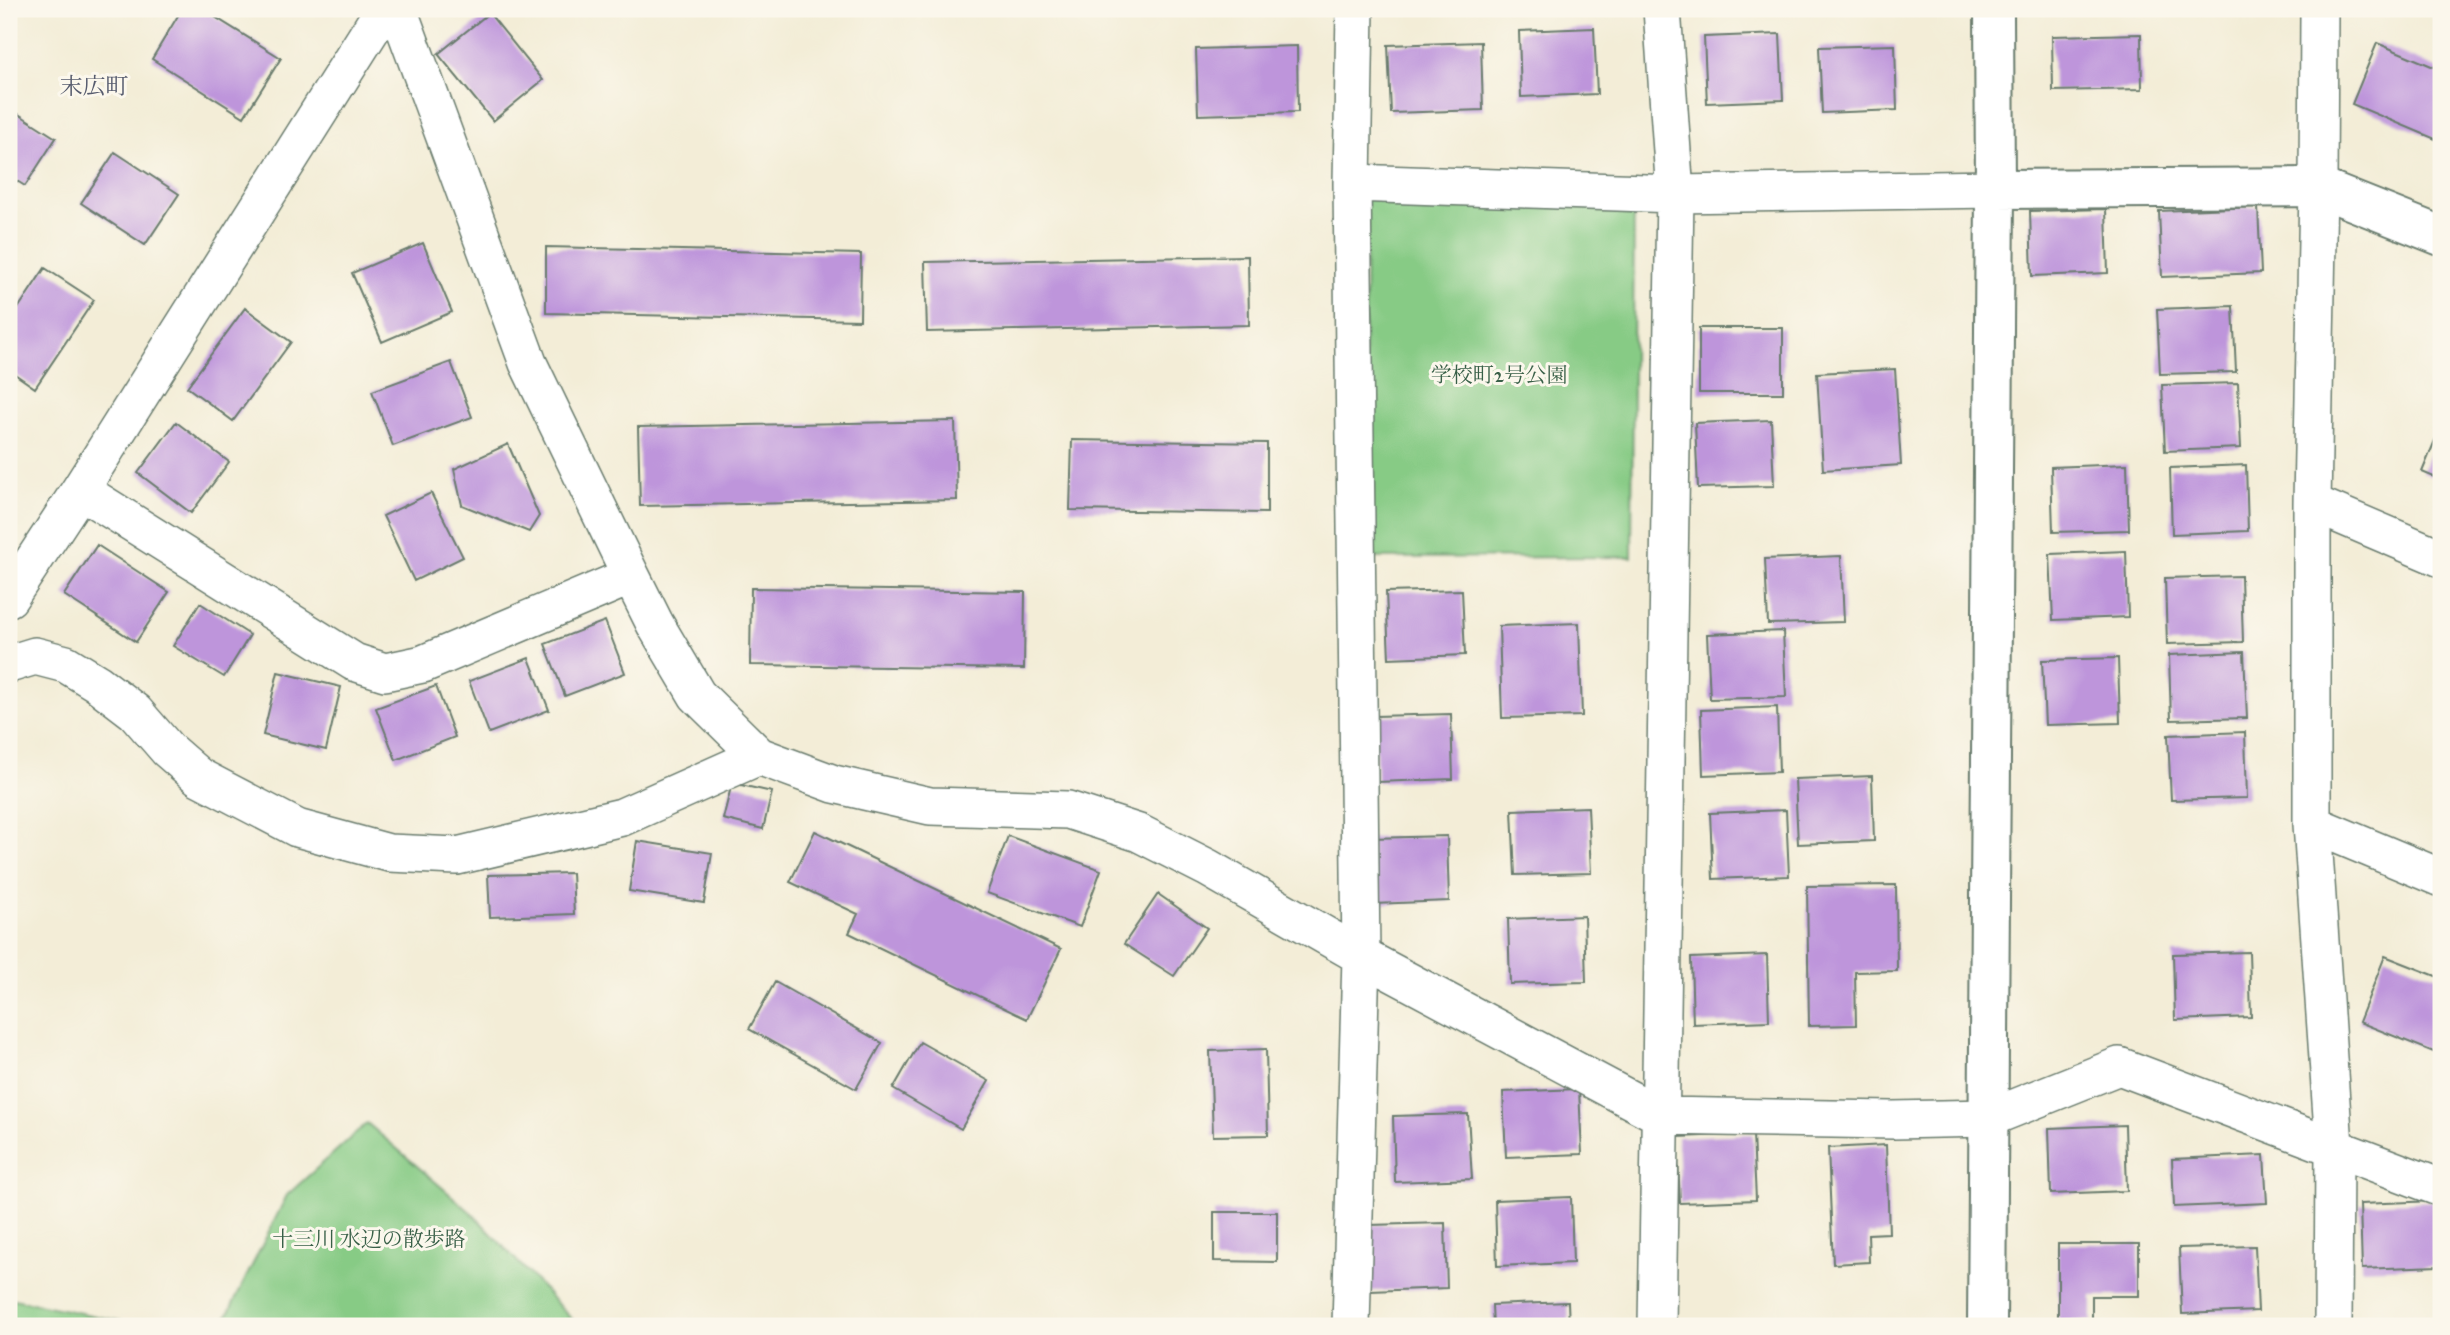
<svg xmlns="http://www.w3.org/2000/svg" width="2450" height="1335" font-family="'IM FELL Great Primer','Noto Serif JP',serif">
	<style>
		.green { fill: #87cb85; stroke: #53845c; stroke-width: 2 }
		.building { fill: #be95db }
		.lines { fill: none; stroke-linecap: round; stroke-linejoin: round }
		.minor-casing { stroke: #697b6d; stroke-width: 40 }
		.tertiary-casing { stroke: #697b6d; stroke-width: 42 }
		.minor { stroke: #fff; stroke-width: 37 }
		.tertiary { stroke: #fff; stroke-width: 38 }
		.labels { text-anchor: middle; stroke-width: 6; stroke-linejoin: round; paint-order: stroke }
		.park-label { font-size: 21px; fill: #396048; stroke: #fbf7ec }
		.neighbourhood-label { font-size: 23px; fill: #575c6e; stroke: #fbf7ec }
	</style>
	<rect width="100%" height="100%" fill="#fbf7ec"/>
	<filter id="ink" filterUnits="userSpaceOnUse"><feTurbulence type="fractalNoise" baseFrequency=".0143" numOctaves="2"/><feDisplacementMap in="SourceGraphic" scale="14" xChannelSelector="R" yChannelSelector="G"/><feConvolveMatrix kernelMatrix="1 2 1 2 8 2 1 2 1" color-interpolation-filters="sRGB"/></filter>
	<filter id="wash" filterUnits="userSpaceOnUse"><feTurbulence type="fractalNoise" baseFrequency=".00686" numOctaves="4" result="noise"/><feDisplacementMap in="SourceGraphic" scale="28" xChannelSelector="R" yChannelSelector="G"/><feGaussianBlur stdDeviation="1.57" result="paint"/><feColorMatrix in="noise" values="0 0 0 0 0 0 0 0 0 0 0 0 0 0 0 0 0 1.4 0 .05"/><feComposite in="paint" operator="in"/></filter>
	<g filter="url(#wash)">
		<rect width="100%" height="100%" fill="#f3edd7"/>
		<path class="green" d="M1366 193H1634L1632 557 1363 558Z
			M367 1123 474 1215 578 1326H222L287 1195Z
			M9 1298 143 1326H9Z"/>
		<g id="blocks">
			<path class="building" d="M182 9H202L281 58 244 117 152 59Z
				M489 13 543 80 493 121 438 54Z
				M1594 28 1597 94 1521 97 1519 31Z
				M1780 34 1783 100 1707 103 1704 37Z
				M2141 34 2142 89 2053 91 2052 36Z
				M1481 42 1483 110 1391 113 1388 45Z
				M2377 43 2441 70 2440 141 2352 104Z
				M1895 45 1897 110 1822 113 1819 47Z
				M1297 46 1298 112 1198 115 1196 49Z
				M9 108 56 138 25 186 9 176Z
				M115 152 179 194 145 245 81 203Z
				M2258 207 2261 273 2162 277 2159 211Z
				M2106 209 2108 273 2032 276 2030 211Z
				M423 243 452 312 382 342 352 273Z
				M546 247 861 254 860 320 546 313Z
				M1248 256 1249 325 927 332 925 262Z
				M45 268 94 300 35 388 9 370V322Z
				M2233 306 2236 372 2160 374 2157 309Z
				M245 308 291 342 233 421 187 387Z
				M1699 328H1783V393H1699Z
				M451 362 472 417 393 446 372 391Z
				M1895 369 1901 465 1823 470 1817 373Z
				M2238 383 2241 448 2165 451 2162 385Z
				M1771 420 1774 486 1698 488 1695 423Z
				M955 421 957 500 640 506 638 427Z
				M176 422 229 462 191 513 138 473Z
				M2441 426V480L2422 472Z
				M1072 440 1267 443V513L1070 510Z
				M508 444 539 516 529 532 462 505 454 469Z
				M2127 464 2129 530 2053 532 2051 467Z
				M2246 465 2248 531 2172 534 2170 468Z
				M431 493 463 557 414 581 383 516Z
				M97 545 169 592 136 642 64 595Z
				M2126 551 2128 617 2053 620 2050 554Z
				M1841 556 1844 622 1768 624 1765 559Z
				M2241 576 2243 642 2167 644 2165 578Z
				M751 588 1025 592 1024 669 750 665Z
				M1462 590 1465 655 1389 658 1386 592Z
				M200 603 250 635 224 677 173 646Z
				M605 621 625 673 565 696 545 644Z
				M1579 623 1582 716 1502 718 1499 626Z
				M1783 631 1786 697 1710 699 1707 634Z
				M2244 652 2247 718 2171 720 2169 655Z
				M529 658 549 710 489 733 469 681Z
				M2118 658 2120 723 2045 725 2042 660Z
				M278 672 341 687 326 750 263 735Z
				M436 686 455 737 396 760 376 708Z
				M1777 707 1779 772 1703 775 1701 710Z
				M1451 714 1453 779 1377 782 1375 716Z
				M2245 732 2247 798 2171 800 2168 735Z
				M1872 776 1874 841 1798 844 1795 779Z
				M732 783 772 792 763 829 723 819Z
				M1588 807 1591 873 1515 875 1512 810Z
				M1786 810 1789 876 1713 879 1710 813Z
				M815 831 1061 949 1027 1019 849 933 858 914 790 882Z
				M1008 836 1101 870 1080 927 987 893Z
				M1447 836 1449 901 1373 904 1371 838Z
				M637 841 712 853 704 903 629 891Z
				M572 873 574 914 490 917 488 875Z
				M1896 885 1897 971 1855 972 1856 1025 1809 1026 1807 886Z
				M1158 894 1207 928 1174 976 1124 944Z
				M1584 916 1586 982 1510 984 1508 919Z
				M2249 952 2251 1017 2175 1020 2173 954Z
				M1767 955 1769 1021 1693 1024 1691 958Z
				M2385 956 2441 978V1055L2359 1022Z
				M775 982 882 1043 856 1089 749 1029Z
				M920 1042 989 1081 961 1129 893 1089Z
				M1266 1049 1268 1135 1213 1136 1210 1051Z
				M1579 1089 1582 1154 1506 1157 1503 1092Z
				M1468 1114 1472 1179 1395 1182 1393 1116Z
				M2125 1125 2127 1191 2051 1194 2049 1128Z
				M1753 1134 1756 1200 1680 1203 1677 1137Z
				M1886 1145 1889 1233 1868 1234 1869 1262 1833 1264 1828 1148Z
				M2264 1155 2267 1203 2174 1207 2172 1159Z
				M1571 1197 1573 1263 1497 1266 1495 1200Z
				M2436 1201 2438 1266 2362 1269 2360 1204Z
				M1214 1212H1277V1262L1214 1261Z
				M1445 1223 1447 1288 1371 1291 1369 1225Z
				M2058 1244H2139V1296H2092V1321H2058Z
				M2255 1246 2258 1311 2182 1314 2179 1248Z
				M1568 1302 1569 1326H1493L1492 1305Z
				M1463 1320V1326H1387V1323Z"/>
		</g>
	</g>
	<g filter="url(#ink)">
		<use href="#blocks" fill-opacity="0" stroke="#697b6d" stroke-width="2"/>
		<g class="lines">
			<defs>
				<path id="minor" d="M398 9 528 363 631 576 655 624 697 695 759 756 834 784 930 806 1068 810 1139 833 1208 868 1361 956 1661 1116 1893 1120 1989 1118 2119 1066 2441 1188
					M2319 9 2318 187 2312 503V824L2334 1146 2333 1326
					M1352 183 1675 194 1662 9
					M80 490 354 662 385 672 423 664 631 576
					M2312 503 2441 558
					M9 598 80 490 384 9
					M9 664 35 656 66 664 97 683 135 712 168 750 199 777 297 828 389 853 457 856 622 817 759 756
					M2312 824 2441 878
					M1351 1326 1361 956 1352 183 1355 9
					M1657 1326 1675 194 1995 189"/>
				<path id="tertiary" d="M1995 189 2318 187 2441 236
					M1987 1326 1995 189 1994 9"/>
			</defs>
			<use href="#minor" class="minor-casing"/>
			<use href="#tertiary" class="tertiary-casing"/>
			<use href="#minor" class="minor"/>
			<use href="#tertiary" class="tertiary"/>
		</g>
	</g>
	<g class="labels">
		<g class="park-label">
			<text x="1499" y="382">学校町2号公園</text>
			<text x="369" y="1246">十三川 水辺の散歩路</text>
		</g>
		<g class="neighbourhood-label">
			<text x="94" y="94">末広町</text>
		</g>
	</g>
	<rect width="2450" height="1335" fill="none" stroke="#fbf7ec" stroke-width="35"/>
</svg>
